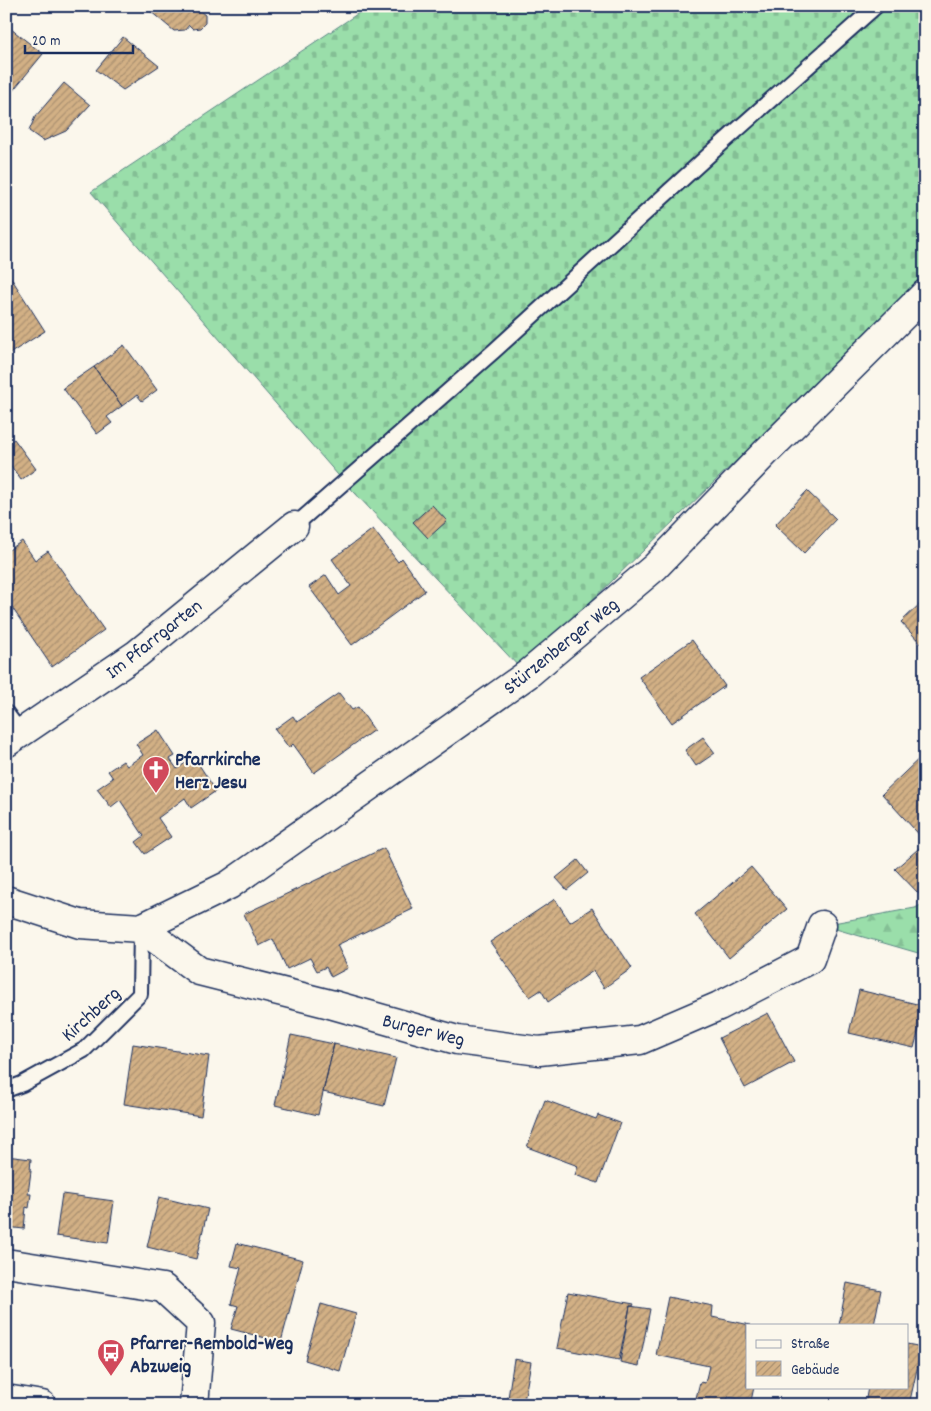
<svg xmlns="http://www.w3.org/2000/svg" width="931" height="1411" font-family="Dekko,sans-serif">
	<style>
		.forest { fill: url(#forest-firs); stroke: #5a8684 }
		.cemetery { fill: url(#cemetery-stones); stroke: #5a8684 }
		.building { fill: url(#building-hatch); stroke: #1b2f5e }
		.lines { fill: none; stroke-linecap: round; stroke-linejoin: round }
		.service-casing { stroke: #1b2f5e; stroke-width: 18 }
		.minor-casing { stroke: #1b2f5e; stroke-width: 31 }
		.tertiary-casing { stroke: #1b2f5e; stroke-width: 31 }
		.service { stroke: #fbf7ec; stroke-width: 14 }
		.minor { stroke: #fbf7ec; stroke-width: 28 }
		.tertiary { stroke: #fbf7ec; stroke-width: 28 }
		.labels { text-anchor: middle; stroke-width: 4; stroke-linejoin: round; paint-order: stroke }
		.street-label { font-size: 20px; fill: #1b2f5e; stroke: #fbf7ec }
		.poi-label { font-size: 20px; font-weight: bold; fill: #1b2f5e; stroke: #fbf7ec; text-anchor: start }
	</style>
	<defs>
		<pattern id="forest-firs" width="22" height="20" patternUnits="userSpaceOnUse" patternTransform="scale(1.25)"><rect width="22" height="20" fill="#9adeaa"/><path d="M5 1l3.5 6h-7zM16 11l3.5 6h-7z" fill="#84bf95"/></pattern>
		<pattern id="cemetery-stones" width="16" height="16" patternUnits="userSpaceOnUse" patternTransform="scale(1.25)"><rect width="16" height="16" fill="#9adeaa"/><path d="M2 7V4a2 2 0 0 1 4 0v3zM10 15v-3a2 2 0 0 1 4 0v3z" fill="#84bf95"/></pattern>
		<pattern id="building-hatch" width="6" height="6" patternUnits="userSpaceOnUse" patternTransform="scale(1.25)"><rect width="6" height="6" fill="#d2b085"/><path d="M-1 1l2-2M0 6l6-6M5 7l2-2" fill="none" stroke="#aa9070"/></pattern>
	</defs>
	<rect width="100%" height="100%" fill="#fbf7ec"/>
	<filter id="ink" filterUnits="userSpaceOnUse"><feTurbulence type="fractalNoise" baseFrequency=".02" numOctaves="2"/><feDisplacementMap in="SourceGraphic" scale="10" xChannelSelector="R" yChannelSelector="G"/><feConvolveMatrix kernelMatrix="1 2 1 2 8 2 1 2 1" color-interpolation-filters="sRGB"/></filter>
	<g filter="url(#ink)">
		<path class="forest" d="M925 903V955L822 925 915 908Z"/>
		<path class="cemetery" d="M369 6H925V278L521 669 338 475 91 192Z"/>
		<path class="building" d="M144 6H204L200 11 205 15V23L200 28 193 29 189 25 185 30 174 31Z
			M6 25 43 54 6 99Z
			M123 37 159 66 123 90 96 70Z
			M64 83 90 105 66 131 43 141 29 131 35 117Z
			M6 270 45 331 6 356Z
			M124 345 157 390 142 401 137 395 122 406 94 367Z
			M94 367 122 406 107 417 112 423 97 434 63 388Z
			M14 439 36 469 21 480 6 459V445Z
			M807 491 836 519 804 553 775 525Z
			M432 505 447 521 428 538 413 522Z
			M373 529 398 562 402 558 425 591 352 645 309 587 326 575 339 595 351 586 332 559Z
			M22 541 35 560 48 551 104 630 52 667 11 606 6 609V552Z
			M925 599V642L922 645 901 622Z
			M692 640 725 686 672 723 639 677Z
			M339 693 352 710 358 707 374 730 314 773 293 744 289 748 275 729 293 716 297 722Z
			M158 730 175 756 170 759 177 769 194 757 216 791 191 808 185 798 158 818 171 837 145 854 136 842 144 836 120 800 111 807 97 789 113 778 108 771 123 761 127 766 143 755 136 744Z
			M703 737 715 753 696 766 685 750Z
			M925 753V841L882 794Z
			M925 843V891L920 895 895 869Z
			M384 848 413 909 337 945 348 968 331 977 326 967 317 971 310 958 287 969 273 939 259 946 244 914Z
			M578 860 588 873 567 890 556 878Z
			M751 867 787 909 729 958 695 914Z
			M555 899 570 922 592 908 632 968 604 988 593 971 548 1002 541 990 530 997 490 942Z
			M859 990 925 1006 914 1048 849 1033Z
			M768 1013 794 1062 745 1088 719 1038Z
			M291 1035 334 1044 318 1115 275 1105Z
			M133 1044 209 1056 201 1116 124 1104Z
			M334 1044 396 1058 384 1106 323 1092Z
			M545 1100 596 1119 598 1115 620 1123 598 1183 575 1175 578 1166 527 1147Z
			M6 1156 31 1159 30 1171H31L28 1194H31L29 1208 26 1207 24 1229 6 1227Z
			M62 1194 114 1201 108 1243 56 1236Z
			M159 1197 208 1209 196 1259 147 1247Z
			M237 1243 303 1260 281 1342 231 1329 238 1306 231 1304 241 1268 231 1266Z
			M847 1283 881 1290 874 1325H839Z
			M568 1292 634 1304 633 1306H630L619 1360 557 1348Z
			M668 1297 713 1306 712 1317 750 1325H747V1387H754L751 1401 728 1397 727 1405H707L695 1402 700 1382 705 1383 709 1366 656 1355Z
			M321 1304 356 1314 340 1371 305 1360Z
			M630 1306 650 1309 639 1366 620 1362Z
			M907 1344 922 1347 909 1405 865 1404 868 1387H907Z
			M514 1359 531 1362 524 1401 508 1398Z
			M450 1399 481 1405H449Z"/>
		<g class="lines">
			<defs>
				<path id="service" d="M294 526 494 351 710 154 876 6
					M6 713 21 733
					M6 1090 22 1084 84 1050 140 994 141 928"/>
				<path id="minor" d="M6 743 137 654 294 526
					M6 900 80 924 141 928 199 971 330 1004 457 1040 539 1051 640 1040 719 1006 810 959 822 925
					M141 928 229 885 528 674 655 567 766 452 925 294
					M6 1263 163 1288 201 1323 194 1405"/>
				<path id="tertiary" d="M6 1399 42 1405"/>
			</defs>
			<use href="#service" class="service-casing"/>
			<use href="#minor" class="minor-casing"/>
			<use href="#tertiary" class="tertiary-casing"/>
			<use href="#service" class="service"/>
			<use href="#minor" class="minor"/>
			<use href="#tertiary" class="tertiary"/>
		</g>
	</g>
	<defs>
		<symbol id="church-pin" viewBox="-11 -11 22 30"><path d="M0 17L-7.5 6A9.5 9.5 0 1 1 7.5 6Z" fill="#d1495b" stroke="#fbf7ec"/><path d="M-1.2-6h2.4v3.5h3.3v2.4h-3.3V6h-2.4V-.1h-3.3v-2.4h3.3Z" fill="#fff"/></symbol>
		<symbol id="bus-pin" viewBox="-11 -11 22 30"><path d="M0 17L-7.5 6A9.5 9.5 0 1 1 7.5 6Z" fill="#d1495b" stroke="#fbf7ec"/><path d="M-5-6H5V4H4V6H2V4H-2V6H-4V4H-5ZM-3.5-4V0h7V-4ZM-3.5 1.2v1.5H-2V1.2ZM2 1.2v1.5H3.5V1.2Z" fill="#fff"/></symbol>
	</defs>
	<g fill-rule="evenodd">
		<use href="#church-pin" x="140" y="754" width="32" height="43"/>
		<use href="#bus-pin" x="95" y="1337" width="32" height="43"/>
	</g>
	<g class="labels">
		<g class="street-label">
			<text transform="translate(153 638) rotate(-38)" y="7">Im Pfarrgarten</text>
			<text transform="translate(560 645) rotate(-39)" y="7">Stürzenberger Weg</text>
			<text transform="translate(90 1013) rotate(-42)" y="7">Kirchberg</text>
			<text transform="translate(424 1029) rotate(14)" y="7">Burger Weg</text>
		</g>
		<g class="poi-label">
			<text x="175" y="765">Pfarrkirche<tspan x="175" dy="23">Herz Jesu</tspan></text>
			<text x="130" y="1349">Pfarrer-Rembold-Weg<tspan x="130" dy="23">Abzweig</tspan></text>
		</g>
	</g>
	<rect width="931" height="1411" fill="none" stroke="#fbf7ec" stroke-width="25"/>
	<rect x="12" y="12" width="906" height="1386" fill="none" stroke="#1b2f5e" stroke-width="2" filter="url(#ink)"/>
	<rect x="746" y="1324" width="162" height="65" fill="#fbf7ec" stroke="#a1a7b3"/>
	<rect x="756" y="1340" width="25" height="8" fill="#fbf7ec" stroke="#a1a7b3"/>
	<text x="791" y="1348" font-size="15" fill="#1b2f5e">Straße</text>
	<rect x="756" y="1361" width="25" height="15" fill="url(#building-hatch)" stroke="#a1a7b3"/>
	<text x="791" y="1374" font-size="15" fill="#1b2f5e">Gebäude</text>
	<path d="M25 45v8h108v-8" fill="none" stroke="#1b2f5e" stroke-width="2.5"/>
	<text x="32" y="45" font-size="15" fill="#1b2f5e" stroke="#fbf7ec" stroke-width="4" paint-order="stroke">20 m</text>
</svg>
